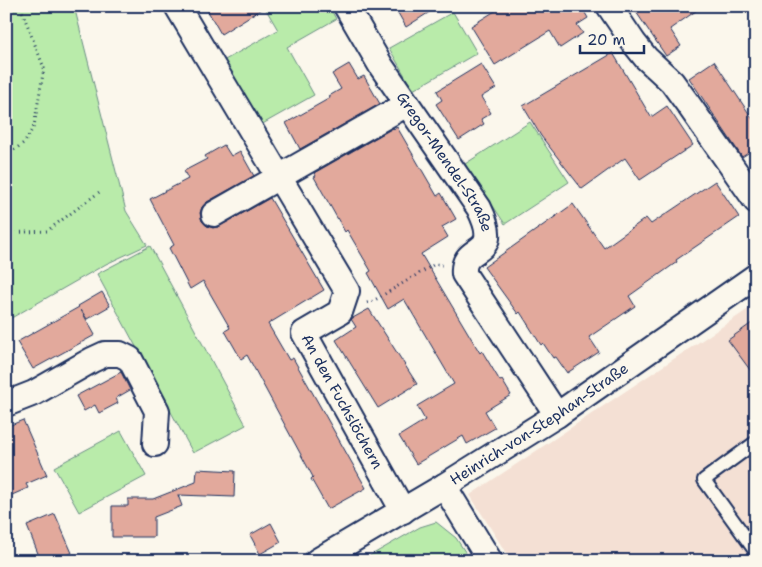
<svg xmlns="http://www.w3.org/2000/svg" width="762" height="567" font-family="'Shantell Sans',sans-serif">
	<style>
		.built { fill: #f4e0d4 }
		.green { fill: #b9ebaa; stroke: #6a8d84 }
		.building { fill: #e2a99c; stroke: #1b2f5e }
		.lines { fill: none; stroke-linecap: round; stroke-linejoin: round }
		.service-casing { stroke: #1b2f5e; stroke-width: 16 }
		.minor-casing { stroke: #1b2f5e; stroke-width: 28 }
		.path { stroke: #1b2f5e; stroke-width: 3; stroke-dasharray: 1 4; stroke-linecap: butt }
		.service { stroke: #fbf7ec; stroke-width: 12 }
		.minor { stroke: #fbf7ec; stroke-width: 24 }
		.labels { text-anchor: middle; stroke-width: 4.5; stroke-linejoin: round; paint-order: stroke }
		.street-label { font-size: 15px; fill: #1b2f5e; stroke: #fbf7ec }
	</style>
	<rect width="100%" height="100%" fill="#fbf7ec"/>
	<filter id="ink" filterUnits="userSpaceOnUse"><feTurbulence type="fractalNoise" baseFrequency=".02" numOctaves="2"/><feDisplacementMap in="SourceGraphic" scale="10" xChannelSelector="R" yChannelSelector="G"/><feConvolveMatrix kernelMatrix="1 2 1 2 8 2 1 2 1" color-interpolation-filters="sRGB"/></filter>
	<g filter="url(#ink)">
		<path class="built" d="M756 304V561H511L470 495Z"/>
		<path class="green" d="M6 6H74L126 211 147 245 106 264 6 321Z
			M264 6H329L336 19 287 47 314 95 259 126 223 61 278 30Z
			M453 12 477 53 413 90 389 48Z
			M530 122 569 182 505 224 465 164Z
			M150 246 246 425 193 453 97 274Z
			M121 431 146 476 79 512 54 467Z
			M436 522 456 538 471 561H361L420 527Z"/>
		<path class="building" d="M205 6H266L221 34Z
			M394 6H439L406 27Z
			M503 6H581L588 18 577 25 583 33 560 48 550 31 495 65 471 26Z
			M632 6H703L670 29 681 46 666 56Z
			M613 53 651 117 667 106 693 145 640 180 625 158 582 189 541 136 523 106Z
			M714 61 756 124V148L742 157 689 78Z
			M349 64 358 79 364 76 380 104 300 149 286 123 330 98 329 96 341 89 332 74Z
			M481 64 496 88 481 97 491 113 481 119 484 124 459 140 436 104 442 100 437 91Z
			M397 127 437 196 441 193 456 219 442 227 448 237 421 254 480 353 482 351 500 381 502 380 511 395 485 411 495 428 467 444 463 436 416 464 399 436 425 420 417 406 454 384 404 299 388 309 368 273 371 271 347 230 345 232 314 177 316 176 314 173 393 128 394 129Z
			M224 145 231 156 240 151 254 176 207 202 202 207 200 213 202 221 207 226 213 228 220 226 270 198 324 290 268 324 289 360 293 358 366 488 328 509 311 479 313 477 247 355 241 359 225 331 230 328 203 281 190 289 169 248 174 245 150 199 188 179 184 171 207 159 205 156Z
			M715 181 739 217 676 260 677 262 629 296 635 306 589 337 599 352 567 373 556 357 553 358 543 343 541 345 520 312 518 314 484 267 573 204 604 248 646 218 651 224Z
			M102 292 110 306 87 319 81 310 95 335 33 369 17 342 79 307 78 306Z
			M369 309 417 384 378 408 336 340 356 327 351 319Z
			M756 320V378L728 340Z
			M121 372 130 390 116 398 118 403 99 413 95 405 84 411 76 396Z
			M23 420 47 475 26 484 28 488 12 495 6 481V427Z
			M197 469 235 471 234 497 178 495 182 506 154 517V537H112V506H128V499H153L196 482Z
			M55 514 72 553 52 561H41L27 526Z
			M271 523 281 542 260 554 250 535Z"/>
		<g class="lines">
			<defs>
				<path id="service" d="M756 442 704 480 756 552"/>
				<g id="minor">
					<path id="s1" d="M177 6 347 291 340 312 304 333 403 511"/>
					<path id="s2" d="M346 6 381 66 479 208C505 261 461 241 464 274L557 415"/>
					<path d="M609 6 634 43 646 58 672 82 688 104 756 201"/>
					<path d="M214 214 407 104"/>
					<path d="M6 404 34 393 92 360 105 354H120L130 359 157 411 155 444"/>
					<path d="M444 486 490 561"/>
					<path id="s3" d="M317 561 444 486 557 415 756 276"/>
				</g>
			</defs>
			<use href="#service" class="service-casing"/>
			<use href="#minor" class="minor-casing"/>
			<path class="path" d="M6 156 25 142 34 126 44 68 20 6
				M6 233 47 231 102 190
				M367 303 373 301 435 264 442 265"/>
			<use href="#service" class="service"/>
			<use href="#minor" class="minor"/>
		</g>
	</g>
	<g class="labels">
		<g class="street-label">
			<text dy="5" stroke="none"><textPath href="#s2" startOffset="185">Gregor-Mendel-Straße</textPath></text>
			<text dy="5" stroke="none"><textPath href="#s1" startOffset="474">An den Fuchslöchern</textPath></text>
			<text dy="5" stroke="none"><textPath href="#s3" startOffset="261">Heinrich-von-Stephan-Straße</textPath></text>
		</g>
	</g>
	<rect width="762" height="567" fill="none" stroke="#fbf7ec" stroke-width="25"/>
	<rect x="12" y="12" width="737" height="542" fill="none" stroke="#1b2f5e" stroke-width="2" filter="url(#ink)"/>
	<path d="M580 45v8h64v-8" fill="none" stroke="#1b2f5e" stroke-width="2.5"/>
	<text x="587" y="45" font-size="15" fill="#1b2f5e" stroke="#fbf7ec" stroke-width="4" paint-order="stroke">20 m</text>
</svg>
